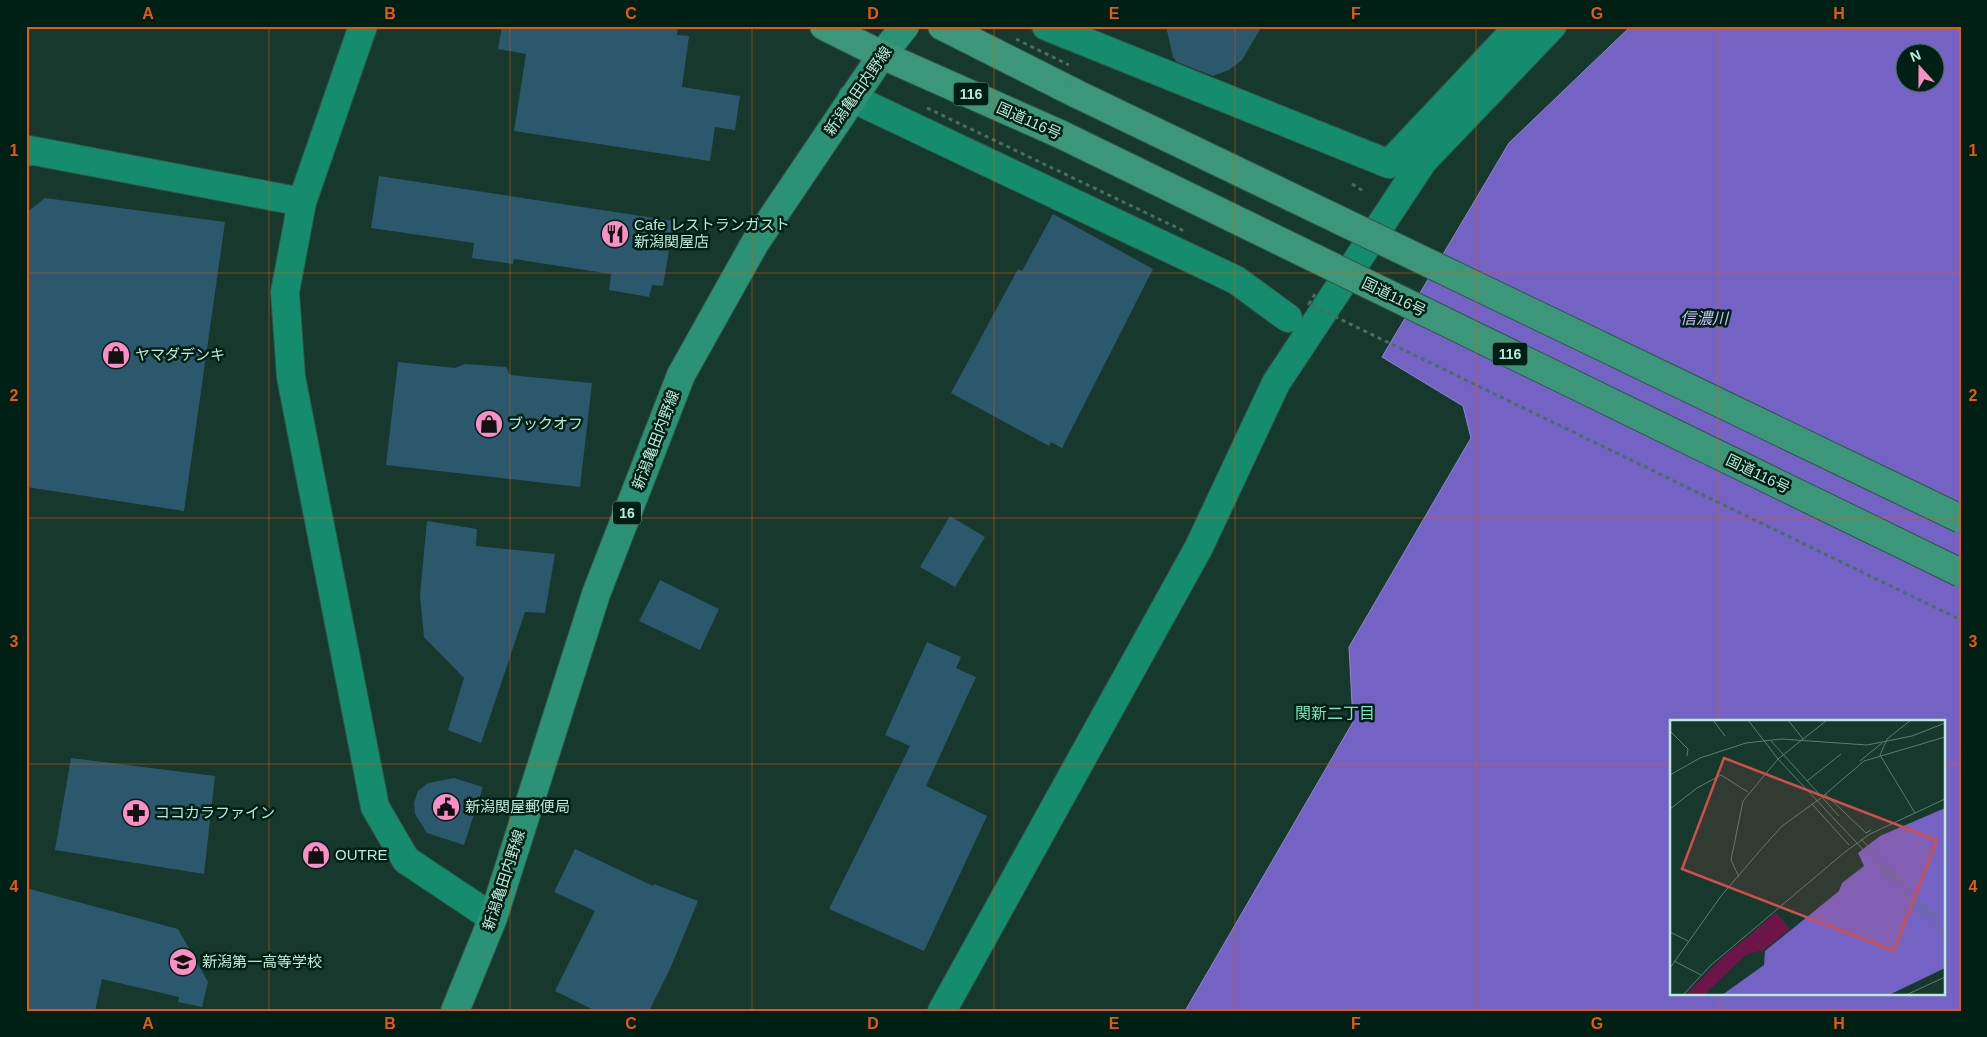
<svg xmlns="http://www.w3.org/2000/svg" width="1987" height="1037" font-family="Arial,'Noto Sans JP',sans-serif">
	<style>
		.water { fill: #7562c5; stroke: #8a8bca; fill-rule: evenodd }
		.building { fill: #2b586c }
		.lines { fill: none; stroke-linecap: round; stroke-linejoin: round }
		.minor-casing { stroke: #315447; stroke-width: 30 }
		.major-casing { stroke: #315447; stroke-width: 30 }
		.highway-casing { stroke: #315447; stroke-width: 30 }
		.path { stroke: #496e61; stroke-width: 3; stroke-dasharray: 4 4; stroke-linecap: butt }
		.minor { stroke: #148c6d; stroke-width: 28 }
		.major { stroke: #2c9275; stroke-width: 28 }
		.highway { stroke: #3c967a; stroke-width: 28 }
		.highway-bridge-casing { stroke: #315447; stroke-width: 30; stroke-linecap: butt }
		.path-bridge { stroke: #496e61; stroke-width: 3; stroke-dasharray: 4 4; stroke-linecap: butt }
		.highway-bridge { stroke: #3c967a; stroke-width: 28 }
		.grid { fill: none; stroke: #e8590c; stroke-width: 1; stroke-opacity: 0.55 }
		.labels { text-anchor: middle; stroke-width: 5; stroke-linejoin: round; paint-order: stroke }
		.shield { fill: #001f15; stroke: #83ad9d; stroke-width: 1 }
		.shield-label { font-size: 14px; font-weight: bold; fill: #bbead7 }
		.street-label { font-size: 15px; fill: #bbead7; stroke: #001f15 }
		.poi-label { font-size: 15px; fill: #bbead7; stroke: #001f15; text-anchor: start }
		.water-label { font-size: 16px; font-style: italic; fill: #c8c3f7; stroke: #001f15 }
		.neighbourhood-label { font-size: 16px; fill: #7ce3bf; stroke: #001f15 }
		.inset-road { fill: none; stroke: #597f71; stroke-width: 1 }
		.view { fill: #d14f4b; fill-opacity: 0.15; stroke: #d14f4b; stroke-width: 2.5 }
		.inset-edge { fill: none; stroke: #bbead7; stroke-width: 2.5 }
		.neatline { fill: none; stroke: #e8590c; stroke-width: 2 }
		.grid-label { font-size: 16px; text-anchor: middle; font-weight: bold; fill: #e8590c }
	</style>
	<rect width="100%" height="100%" fill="#17382d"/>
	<path class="water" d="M1631 26H1961V1011H1185L1353 722 1349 647 1471 438 1463 406 1382 357 1509 143ZM1904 52H1934V82H1904ZM1671 721H1943V993H1671Z"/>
	<path class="building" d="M502 26H678L677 35 689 36 682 87 740 96 735 130 715 127 710 161 514 131 526 54 498 49Z
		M1166 26H1262L1242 60 1229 70 1213 76 1177 62 1173 57Z
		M379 176 674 221 663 286 652 285 649 297 609 290 611 274 514 259 513 264 472 258 474 243 371 228Z
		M45 198 225 222 184 511 26 487V213Z
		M1053 214 1153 269 1062 448 1051 442 1049 446 951 393 1018 269 1022 271Z
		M398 362 455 368 465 364 506 367 510 375 592 383 580 487 386 465Z
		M950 516 985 537 955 587 920 567Z
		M427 521 477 529 476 546 555 554 545 613 525 612 481 743 448 730 464 678 424 637 420 595Z
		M660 580 719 609 700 650 639 621Z
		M927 642 961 657 956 668 976 677 926 786 987 816 924 951 829 909 910 746 885 735Z
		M71 758 215 776 204 874 55 850Z
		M454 778 483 787 464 845 427 833 415 814 414 803 418 791 428 783Z
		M575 849 653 886 654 884 698 901 670 969 649 1011H596L555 991 595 911 554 892Z
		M26 888 178 929 208 982 202 1007 178 1002 179 997 102 979 95 1011H26Z"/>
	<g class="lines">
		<defs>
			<path id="minor" d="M363 26 302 202 285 292 291 377 375 807 406 860 493 918
				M1046 26 1389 164 1519 26
				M852 98 1236 280 1288 318
				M26 152 29 150 302 202
				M942 1011 1199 547 1276 383 1423 161 1552 26"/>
			<path id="major" d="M455 1011 493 918 596 594 681 375 755 243 882 55 905 26"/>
			<path id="highway" d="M824 26 882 55 1060 134
				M942 26 1077 94"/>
		</defs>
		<use href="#minor" class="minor-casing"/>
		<use href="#major" class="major-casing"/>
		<use href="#highway" class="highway-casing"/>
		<path class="path" d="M1352 184 1365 192"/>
		<use href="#minor" class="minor"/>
		<use href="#major" class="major"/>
		<use href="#highway" class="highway"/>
		<defs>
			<path id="highway-bridge" d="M1077 94 1961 519
				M1060 134 1961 573"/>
		</defs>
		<use href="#highway-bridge" class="highway-bridge-casing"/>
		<path class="path-bridge" d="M1016 39 1069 65
			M927 108 1186 232
			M1315 294 1309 304 1961 620"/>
		<use href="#highway-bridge" class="highway-bridge"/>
	</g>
	<path class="grid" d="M269 26V1011M510 26V1011M752 26V1011M994 26V1011M1235 26V1011M1476 26V1011M1718 26V721M26 273H1961M26 518H1961M26 764H1671M1943 764H1961M1718 993V1011"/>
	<defs>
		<symbol id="restaurant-disc" viewBox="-11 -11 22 22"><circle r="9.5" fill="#fb8fc5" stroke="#001f15"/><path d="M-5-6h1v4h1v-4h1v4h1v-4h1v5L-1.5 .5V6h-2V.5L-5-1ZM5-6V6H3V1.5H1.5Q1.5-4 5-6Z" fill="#111"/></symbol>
		<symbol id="shop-disc" viewBox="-11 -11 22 22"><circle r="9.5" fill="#fb8fc5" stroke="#001f15"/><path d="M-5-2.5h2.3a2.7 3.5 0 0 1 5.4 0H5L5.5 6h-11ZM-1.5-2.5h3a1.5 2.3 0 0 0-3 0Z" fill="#111"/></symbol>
		<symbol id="civic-disc" viewBox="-11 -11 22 22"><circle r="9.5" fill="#fb8fc5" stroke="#001f15"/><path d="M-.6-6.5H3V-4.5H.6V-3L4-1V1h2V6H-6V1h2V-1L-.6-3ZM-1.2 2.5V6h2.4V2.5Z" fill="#111"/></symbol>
		<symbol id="pharmacy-disc" viewBox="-11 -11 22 22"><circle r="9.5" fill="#fb8fc5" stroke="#001f15"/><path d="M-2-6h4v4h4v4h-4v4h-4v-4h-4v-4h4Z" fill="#111"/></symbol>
		<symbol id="school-disc" viewBox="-11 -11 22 22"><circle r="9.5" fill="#fb8fc5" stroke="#001f15"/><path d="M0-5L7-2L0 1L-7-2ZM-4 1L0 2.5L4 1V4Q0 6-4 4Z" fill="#111"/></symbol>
	</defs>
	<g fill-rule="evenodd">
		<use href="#restaurant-disc" x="599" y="218" width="32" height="32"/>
		<use href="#shop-disc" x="100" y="339" width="32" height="32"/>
		<use href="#shop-disc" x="473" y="408" width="32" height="32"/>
		<use href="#civic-disc" x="430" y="791" width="32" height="32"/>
		<use href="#pharmacy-disc" x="120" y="797" width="32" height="32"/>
		<use href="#shop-disc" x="300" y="839" width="32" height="32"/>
		<use href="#school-disc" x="167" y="946" width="32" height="32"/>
	</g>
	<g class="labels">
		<g class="shield">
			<rect x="953.5" y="82.5" width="35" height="23" rx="4"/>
			<rect x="1492.5" y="342.5" width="35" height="23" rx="4"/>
			<rect x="613" y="501.5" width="28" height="23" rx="4"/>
		</g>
		<g class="shield-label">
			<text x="971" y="99">116</text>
			<text x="1510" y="359">116</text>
			<text x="627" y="518">16</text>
		</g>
		<g class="street-label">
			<text transform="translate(858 91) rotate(-55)" y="5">新潟亀田内野線</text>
			<text transform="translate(1029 121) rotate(24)" y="5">国道116号</text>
			<text transform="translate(1394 297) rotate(26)" y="5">国道116号</text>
			<text transform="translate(656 440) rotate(-69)" y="5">新潟亀田内野線</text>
			<text transform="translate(1758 474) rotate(26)" y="5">国道116号</text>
			<text transform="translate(504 880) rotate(-72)" y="5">新潟亀田内野線</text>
		</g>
		<g class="poi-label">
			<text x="634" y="230">Cafe レストランガスト<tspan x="634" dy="17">新潟関屋店</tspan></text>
			<text x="135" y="360">ヤマダデンキ</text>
			<text x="508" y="429">ブックオフ</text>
			<text x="465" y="812">新潟関屋郵便局</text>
			<text x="155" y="818">ココカラファイン</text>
			<text x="335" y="860">OUTRE</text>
			<text x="202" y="967">新潟第一高等学校</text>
		</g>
		<g class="water-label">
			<text x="1704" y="324">信濃川</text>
		</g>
		<g class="neighbourhood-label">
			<text x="1335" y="719">関新二丁目</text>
		</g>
	</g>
	<g transform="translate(1670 720)">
		<rect width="275" height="275" fill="#17382d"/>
		<path d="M106 193 120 209 94 230 77 234 34 275H16L54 236Z" fill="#6d1449"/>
		<path d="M275 88V248L219 275H52L94 245 95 231 169 171 172 163 194 146 188 133 210 116Z" fill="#7562c5"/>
		<path class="inset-road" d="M43 0 55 16M78 0 108 39 275 217M118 0 133 19M0 11 18 29 17 36M101 21 169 96M210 35 245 93M210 35 217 19 241 0M190 41 212 23M0 55 30 38 76 23 111 19 197 25 242 16 275 3M137 61 171 34M155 74 196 113 201 110M152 77 194 41 275 17M142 84 179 125M0 89 27 68 51 55 78 72M191 119 275 208M69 157 61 140 73 81 108 39 157 0M0 212 18 221M4 241 31 255M0 248 51 176 94 126 112 106 151 78M13 275 41 245 175 132 200 114 275 79M236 275 275 257"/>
		<path class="view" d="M54 38 267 120 224 231 12 149Z"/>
		<rect width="275" height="275" class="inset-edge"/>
	</g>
	<rect width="1987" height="1037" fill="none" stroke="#001f15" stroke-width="55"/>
	<g transform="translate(1920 68) rotate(339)"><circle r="24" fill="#001f15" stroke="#4b7063"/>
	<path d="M0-4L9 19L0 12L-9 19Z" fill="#fb8fc5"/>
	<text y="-8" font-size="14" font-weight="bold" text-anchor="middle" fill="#bbead7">N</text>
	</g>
	<rect x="28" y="28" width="1932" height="982" class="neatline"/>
	<g class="grid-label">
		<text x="148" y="19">A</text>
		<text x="390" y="19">B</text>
		<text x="631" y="19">C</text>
		<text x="873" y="19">D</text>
		<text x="1114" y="19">E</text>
		<text x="1356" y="19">F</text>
		<text x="1597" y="19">G</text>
		<text x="1839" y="19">H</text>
		<text x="14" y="156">1</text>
		<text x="1973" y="156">1</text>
		<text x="14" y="401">2</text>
		<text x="1973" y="401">2</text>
		<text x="14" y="647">3</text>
		<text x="1973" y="647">3</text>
		<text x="14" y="892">4</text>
		<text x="1973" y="892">4</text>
		<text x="148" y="1029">A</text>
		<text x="390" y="1029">B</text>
		<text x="631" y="1029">C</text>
		<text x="873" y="1029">D</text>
		<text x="1114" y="1029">E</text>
		<text x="1356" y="1029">F</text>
		<text x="1597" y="1029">G</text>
		<text x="1839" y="1029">H</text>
	</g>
</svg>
